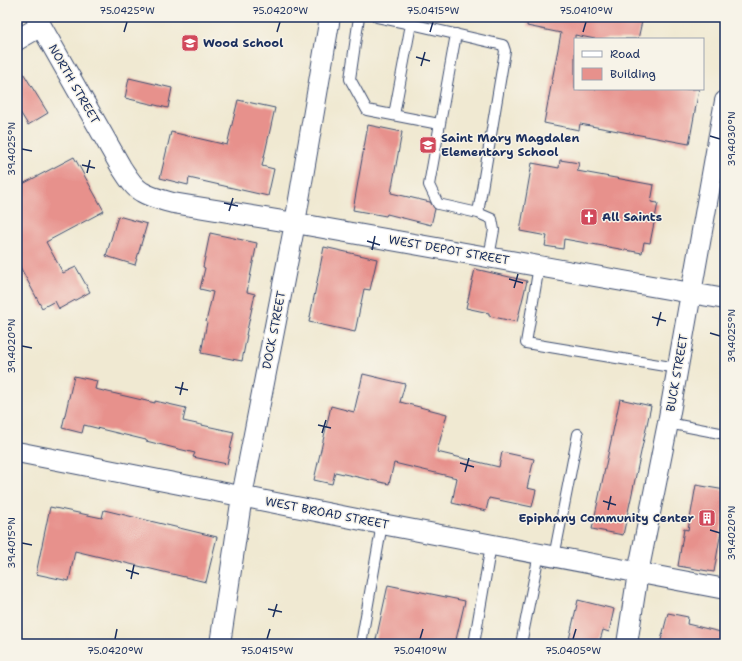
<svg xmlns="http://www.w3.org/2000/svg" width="742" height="661" font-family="'Shantell Sans',sans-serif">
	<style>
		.building { fill: #e7918c }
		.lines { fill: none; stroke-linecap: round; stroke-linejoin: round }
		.lane-casing { stroke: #3b4b6f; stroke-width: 12 }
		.street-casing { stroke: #3b4b6f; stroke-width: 22 }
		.lane { stroke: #fff; stroke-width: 10 }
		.street { stroke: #fff; stroke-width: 20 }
		.ticks { fill: none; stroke: #1b2f5e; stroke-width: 1.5 }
		.labels { text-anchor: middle; stroke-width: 3; stroke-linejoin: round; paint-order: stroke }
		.poi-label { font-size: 12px; font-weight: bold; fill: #1b2f5e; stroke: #f7f3e8; text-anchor: start }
		.street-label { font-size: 12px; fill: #1b2f5e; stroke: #f7f3e8 }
		.neatline { fill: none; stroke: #1b2f5e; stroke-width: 1.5 }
		.ticks-label { font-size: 10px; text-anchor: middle; fill: #1b2f5e }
	</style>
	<rect width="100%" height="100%" fill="#f7f3e8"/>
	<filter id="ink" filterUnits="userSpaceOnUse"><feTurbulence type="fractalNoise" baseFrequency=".025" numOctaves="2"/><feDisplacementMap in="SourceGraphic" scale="8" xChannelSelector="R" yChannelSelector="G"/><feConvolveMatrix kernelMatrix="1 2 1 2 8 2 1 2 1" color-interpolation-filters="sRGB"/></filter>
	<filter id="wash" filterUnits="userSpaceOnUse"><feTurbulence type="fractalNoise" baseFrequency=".012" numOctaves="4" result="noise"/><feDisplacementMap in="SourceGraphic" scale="16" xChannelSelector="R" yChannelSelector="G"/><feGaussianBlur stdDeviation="0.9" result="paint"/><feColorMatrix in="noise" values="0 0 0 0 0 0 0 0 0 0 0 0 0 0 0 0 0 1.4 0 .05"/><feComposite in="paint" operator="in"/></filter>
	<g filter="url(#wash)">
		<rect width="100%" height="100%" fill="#f0e9d2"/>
		<g id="blocks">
			<path class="building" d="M528 17H643L638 39H595L575 35V89H699L689 144 580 124 579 130 544 123 561 33 527 26Z
				M17 63 48 113 28 125 17 107Z
				M129 78 172 88 168 108 125 98Z
				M238 100 275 108 262 166 274 169 268 196 189 178 188 185 160 178 171 132 227 145Z
				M368 125 402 132 391 193 430 202 435 209 431 225 387 214 386 216 353 210Z
				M74 157 104 211 46 242 63 273 76 267 90 292 59 309 55 301 42 308 17 261V187Z
				M560 160 579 163 577 171 654 185 651 202 658 203 650 243 644 242 642 253 564 239 563 249 545 246 547 236 520 231 532 163 559 168Z
				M118 216 147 224 135 265 106 256Z
				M210 233 257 243 247 292 255 294 246 335H247L242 361 201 353 207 322H206L213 292 200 289 205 268 203 267Z
				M324 247 377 259 370 290 364 289 355 332 309 322Z
				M475 269 527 281 517 322 489 316V313L466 308Z
				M363 374 405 384 400 402 447 414 437 452 499 467 502 452 534 459 527 488 536 490 532 507 489 498 486 511 452 503 457 478 394 463 389 484 335 472 332 484 314 480 331 406 354 412Z
				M74 376 97 381 95 389 155 403V401L186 408 183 421 234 432 227 464 193 457 195 453 146 441V440L84 425 82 433 62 428Z
				M620 399 651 406 623 535 592 529Z
				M696 485 725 490V508L714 572 678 566 684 529 688 530Z
				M50 507 102 518 104 510 217 537 206 582 75 551 69 581 36 574Z
				M388 585 465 601 455 644H375Z
				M578 600 614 609 609 632 603 630 599 644H568Z
				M668 613 688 617 687 624 725 633V644H660Z"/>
		</g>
	</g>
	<g filter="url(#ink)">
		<use href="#blocks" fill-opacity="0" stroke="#3b4b6f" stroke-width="1"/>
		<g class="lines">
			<defs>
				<path id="lane" d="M359 17 350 79 367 110 439 124
					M377 17 411 24 394 115
					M406 17 411 24 503 45 505 51 478 213 492 219 494 230 489 257
					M456 34 429 185 438 204 478 213
					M539 266 526 343 677 368
					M668 423 725 434
					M554 557 578 434
					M361 644 382 524
					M474 644 491 545
					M521 644 539 554"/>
				<path id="street" d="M36 17 121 167C127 176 133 187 142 192 152 198 163 200 173 203L295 223 725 299
					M17 40 41 26
					M17 452 382 524 725 589
					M220 644 242 496 295 223 330 17
					M627 644 638 573 668 423 725 101"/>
			</defs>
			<use href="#lane" class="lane-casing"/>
			<use href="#street" class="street-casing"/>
			<use href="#lane" class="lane"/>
			<use href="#street" class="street"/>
		</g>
	</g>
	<path class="ticks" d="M124 32 127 22M277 32 280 22M430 32 433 22M583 32 586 22M416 57 430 61M421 66 425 52M710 136 720 139M22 149 32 151M82 165 95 168M87 173 90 160M224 203 238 206M229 211 233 198M367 241 380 245M372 250 375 236M509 279 523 283M514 288 518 274M652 317 666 321M657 326 661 312M710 333 720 336M22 346 32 348M175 387 188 390M180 395 183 382M318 425 331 428M322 433 326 420M460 463 474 467M465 472 469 458M603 501 616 505M608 510 611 496M710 530 720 533M22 543 32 545M126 570 139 574M131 579 134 565M268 609 282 612M273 617 277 604M115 639 117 629M267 639 270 629M420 639 423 629M573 639 576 629"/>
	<defs>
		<symbol id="school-square" viewBox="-11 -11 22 22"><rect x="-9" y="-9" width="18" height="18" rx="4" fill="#d1495b" stroke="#f7f3e8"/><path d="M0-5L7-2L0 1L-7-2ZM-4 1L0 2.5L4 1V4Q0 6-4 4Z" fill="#fff"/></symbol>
		<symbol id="church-square" viewBox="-11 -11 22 22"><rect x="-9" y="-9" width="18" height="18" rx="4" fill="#d1495b" stroke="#f7f3e8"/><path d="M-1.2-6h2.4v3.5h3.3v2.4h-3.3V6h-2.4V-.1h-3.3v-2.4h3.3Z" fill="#fff"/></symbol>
		<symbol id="building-square" viewBox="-11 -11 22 22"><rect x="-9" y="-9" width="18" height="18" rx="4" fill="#d1495b" stroke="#f7f3e8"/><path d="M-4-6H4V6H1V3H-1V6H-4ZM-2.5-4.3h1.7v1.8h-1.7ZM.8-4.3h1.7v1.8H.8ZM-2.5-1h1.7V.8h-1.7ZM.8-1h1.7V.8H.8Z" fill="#fff"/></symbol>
	</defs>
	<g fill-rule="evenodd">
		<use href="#school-square" x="180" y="33" width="20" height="20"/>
		<use href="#school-square" x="418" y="135" width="20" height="20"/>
		<use href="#church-square" x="579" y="207" width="20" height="20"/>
		<use href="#building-square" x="697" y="508" width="20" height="20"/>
	</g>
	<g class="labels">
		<g class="poi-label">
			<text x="203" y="47">Wood School</text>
			<text x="441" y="142">Saint Mary Magdalen<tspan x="441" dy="14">Elementary School</tspan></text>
			<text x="602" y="221">All Saints</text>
			<text x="694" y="522" text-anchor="end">Epiphany Community Center</text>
		</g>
		<g class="street-label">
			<text transform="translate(74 84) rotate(60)" y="4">NORTH STREET</text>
			<text transform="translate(449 250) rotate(10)" y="4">WEST DEPOT STREET</text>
			<text transform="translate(274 330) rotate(-79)" y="4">DOCK STREET</text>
			<text transform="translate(677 373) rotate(-80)" y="4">BUCK STREET</text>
			<text transform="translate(327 513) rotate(11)" y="4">WEST BROAD STREET</text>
		</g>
	</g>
	<rect width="742" height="661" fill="none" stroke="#f7f3e8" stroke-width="44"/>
	<rect x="574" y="38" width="130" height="52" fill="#f7f3e8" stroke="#9fa5b1"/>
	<rect x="582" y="51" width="20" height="6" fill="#ffffff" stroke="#9fa5b1"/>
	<text x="610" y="58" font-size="12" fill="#1b2f5e">Road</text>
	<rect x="582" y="68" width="20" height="12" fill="#e7918c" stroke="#9fa5b1"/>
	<text x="610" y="78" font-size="12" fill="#1b2f5e">Building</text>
	<rect x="22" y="22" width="698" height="617" class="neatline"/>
	<g class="ticks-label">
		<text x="127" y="14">75.0425°W</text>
		<text x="280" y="14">75.0420°W</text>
		<text x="433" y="14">75.0415°W</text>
		<text x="586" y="14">75.0410°W</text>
		<text transform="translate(731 139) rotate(-90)" y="4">39.4030°N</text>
		<text transform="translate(11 149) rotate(-90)" y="4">39.4025°N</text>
		<text transform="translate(731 336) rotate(-90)" y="4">39.4025°N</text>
		<text transform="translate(11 346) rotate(-90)" y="4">39.4020°N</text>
		<text transform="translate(731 533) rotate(-90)" y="4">39.4020°N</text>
		<text transform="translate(11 543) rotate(-90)" y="4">39.4015°N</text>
		<text x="115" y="654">75.0420°W</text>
		<text x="267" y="654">75.0415°W</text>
		<text x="420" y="654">75.0410°W</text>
		<text x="573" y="654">75.0405°W</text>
	</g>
</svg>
